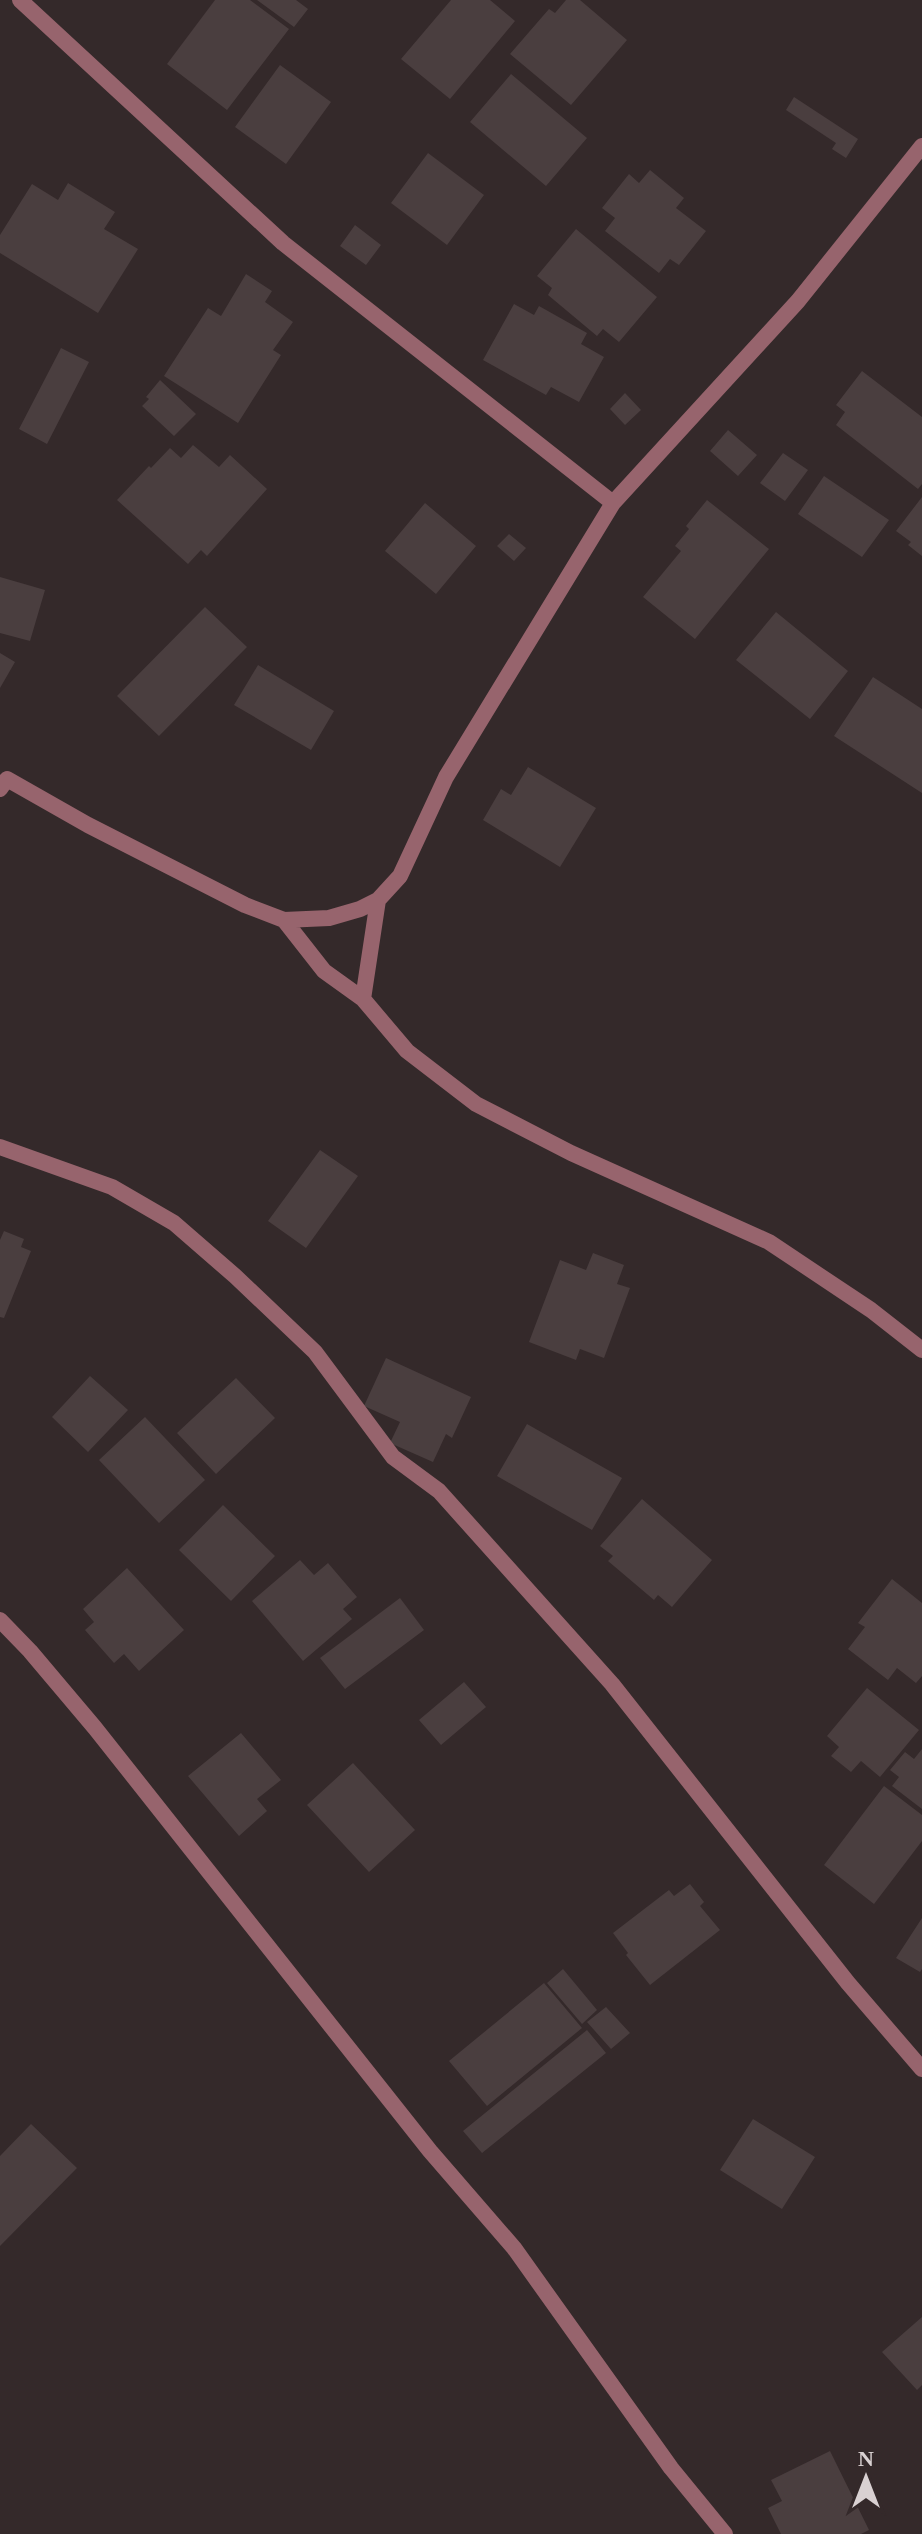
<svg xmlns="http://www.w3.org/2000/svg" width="922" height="2534" font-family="'Times New Roman',serif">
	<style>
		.building { fill: #4a3e3f }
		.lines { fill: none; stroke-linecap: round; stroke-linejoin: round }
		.minor { stroke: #97646d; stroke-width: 16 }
	</style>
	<rect width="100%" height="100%" fill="#34292a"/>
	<path class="building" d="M215 0H250L289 29 227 110 167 64Z
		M257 0H296L308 9 294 27Z
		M451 0H490L515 21 450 99 401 59Z
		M566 0H580L627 40 571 105 510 54 549 9 555 13Z
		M280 65 331 102 286 164 235 127Z
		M511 74 587 138 546 186 470 122Z
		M794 97 858 139 846 158 832 149 836 143 786 110Z
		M428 153 484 195 447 245 391 203Z
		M650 170 684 198 676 208 706 231 679 265 670 259 659 273 605 231 615 218 602 208 629 174 639 183Z
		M68 183 115 212 104 229 138 249 98 313 0 253V235L32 184 58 200Z
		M355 225 381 245 366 265 340 246Z
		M576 229 657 297 619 342 603 329 597 336 548 295 552 288 537 276Z
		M246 274 272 291 265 302 293 322 273 350 281 355 238 423 164 376 208 308 221 316Z
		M514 304 534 315 539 306 587 333 581 344 604 357 579 402 551 387 546 395 483 360Z
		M61 348 89 362 47 444 19 429Z
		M862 371 922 417V484L918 489 836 425 845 412 836 405Z
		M160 380 196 414 174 436 142 406 149 399 146 397Z
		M625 393 641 410 625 425 610 409Z
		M728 430 757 455 738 476 710 451Z
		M193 445 219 467 230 455 267 489 207 556 201 550 188 564 117 500 149 466 151 468 170 448 181 458Z
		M783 453 808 470 785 501 760 483Z
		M824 476 889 520 862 557 798 514Z
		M922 497V556L908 545 911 542 896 531Z
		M707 500 769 549 695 639 643 597 681 551 675 546 689 529 686 526Z
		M425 503 476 546 436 594 385 551Z
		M509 534 526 548 514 561 497 546Z
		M0 577 45 590 30 641 0 633Z
		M205 607 247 647 159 736 117 696Z
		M776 612 848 671 810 719 736 660Z
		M0 653 15 662 0 688Z
		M258 665 334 711 311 750 234 705Z
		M873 677 922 709V793L834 736Z
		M528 767 596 808 560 867 483 820 501 789 511 795Z
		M320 1150 358 1176 306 1248 268 1221Z
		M4 1231 24 1239 21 1247 31 1251 4 1318 0 1317V1240Z
		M593 1253 624 1265 617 1284 630 1288 604 1358 580 1349 576 1360 529 1342 560 1260 586 1270Z
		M386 1358 471 1397 452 1438 446 1434 433 1462 390 1443 400 1422 364 1406Z
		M90 1376 128 1410 88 1452 52 1417Z
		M236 1378 275 1418 216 1474 177 1433Z
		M145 1417 205 1480 159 1523 99 1460Z
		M527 1424 622 1478 592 1530 497 1476Z
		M642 1499 712 1560 672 1607 658 1595 654 1600 608 1561 613 1556 600 1546Z
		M223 1505 275 1556 231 1601 179 1550Z
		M300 1560 314 1575 328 1563 357 1597 343 1609 352 1619 303 1661 252 1601Z
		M127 1568 184 1630 139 1671 124 1654 114 1663 85 1630 94 1622 83 1609Z
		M892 1579 922 1603V1676L916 1683 897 1668 888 1680 848 1649 865 1627 858 1623Z
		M400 1598 424 1630 345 1689 320 1658Z
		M464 1682 486 1707 441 1745 419 1720Z
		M867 1688 919 1730 880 1777 861 1761 851 1772 831 1756 839 1747 827 1736Z
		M241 1733 281 1780 257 1799 267 1811 239 1836 188 1776Z
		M922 1749V1809L892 1786 899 1777 890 1770 905 1752 914 1759Z
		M353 1763 415 1830 369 1872 307 1805Z
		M884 1786 922 1815V1841L874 1904 824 1865Z
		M690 1884 704 1902 700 1906 720 1930 650 1985 626 1955 628 1953 613 1933 669 1890 674 1896Z
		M922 1918V1969L920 1972 896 1958Z
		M563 1969 597 2010 582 2024 547 1983Z
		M544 1983 582 2028 487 2106 449 2061Z
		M606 2007 630 2033 611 2049 587 2022Z
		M587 2030 606 2053 482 2153 463 2131Z
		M753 2119 815 2157 782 2209 720 2170Z
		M31 2124 77 2168 0 2246V2156Z
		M922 2317V2385L917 2390 882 2352Z
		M830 2451 869 2530 861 2534H781L768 2508 782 2501 771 2480Z"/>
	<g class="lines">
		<path class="minor" d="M20 0 283 243 613 503
			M0 789 7 779 88 825 245 905 284 920 329 918 360 909 378 900 400 876 446 777 613 503 798 301 922 146
			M378 900 363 999 407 1051 476 1104 571 1153 769 1242 871 1310 922 1350
			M284 920 324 971 363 999
			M0 1147 112 1187 174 1223 235 1276 315 1352 393 1457 439 1491 612 1684 848 1983 922 2069
			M0 1620 30 1651 95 1728 430 2151 514 2248 671 2468 725 2534"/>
	</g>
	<g transform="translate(866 2478)" stroke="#34292a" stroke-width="6" paint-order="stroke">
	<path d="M0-6L14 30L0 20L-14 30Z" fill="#d9d1d2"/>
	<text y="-12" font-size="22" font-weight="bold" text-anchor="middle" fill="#d9d1d2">N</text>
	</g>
</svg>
